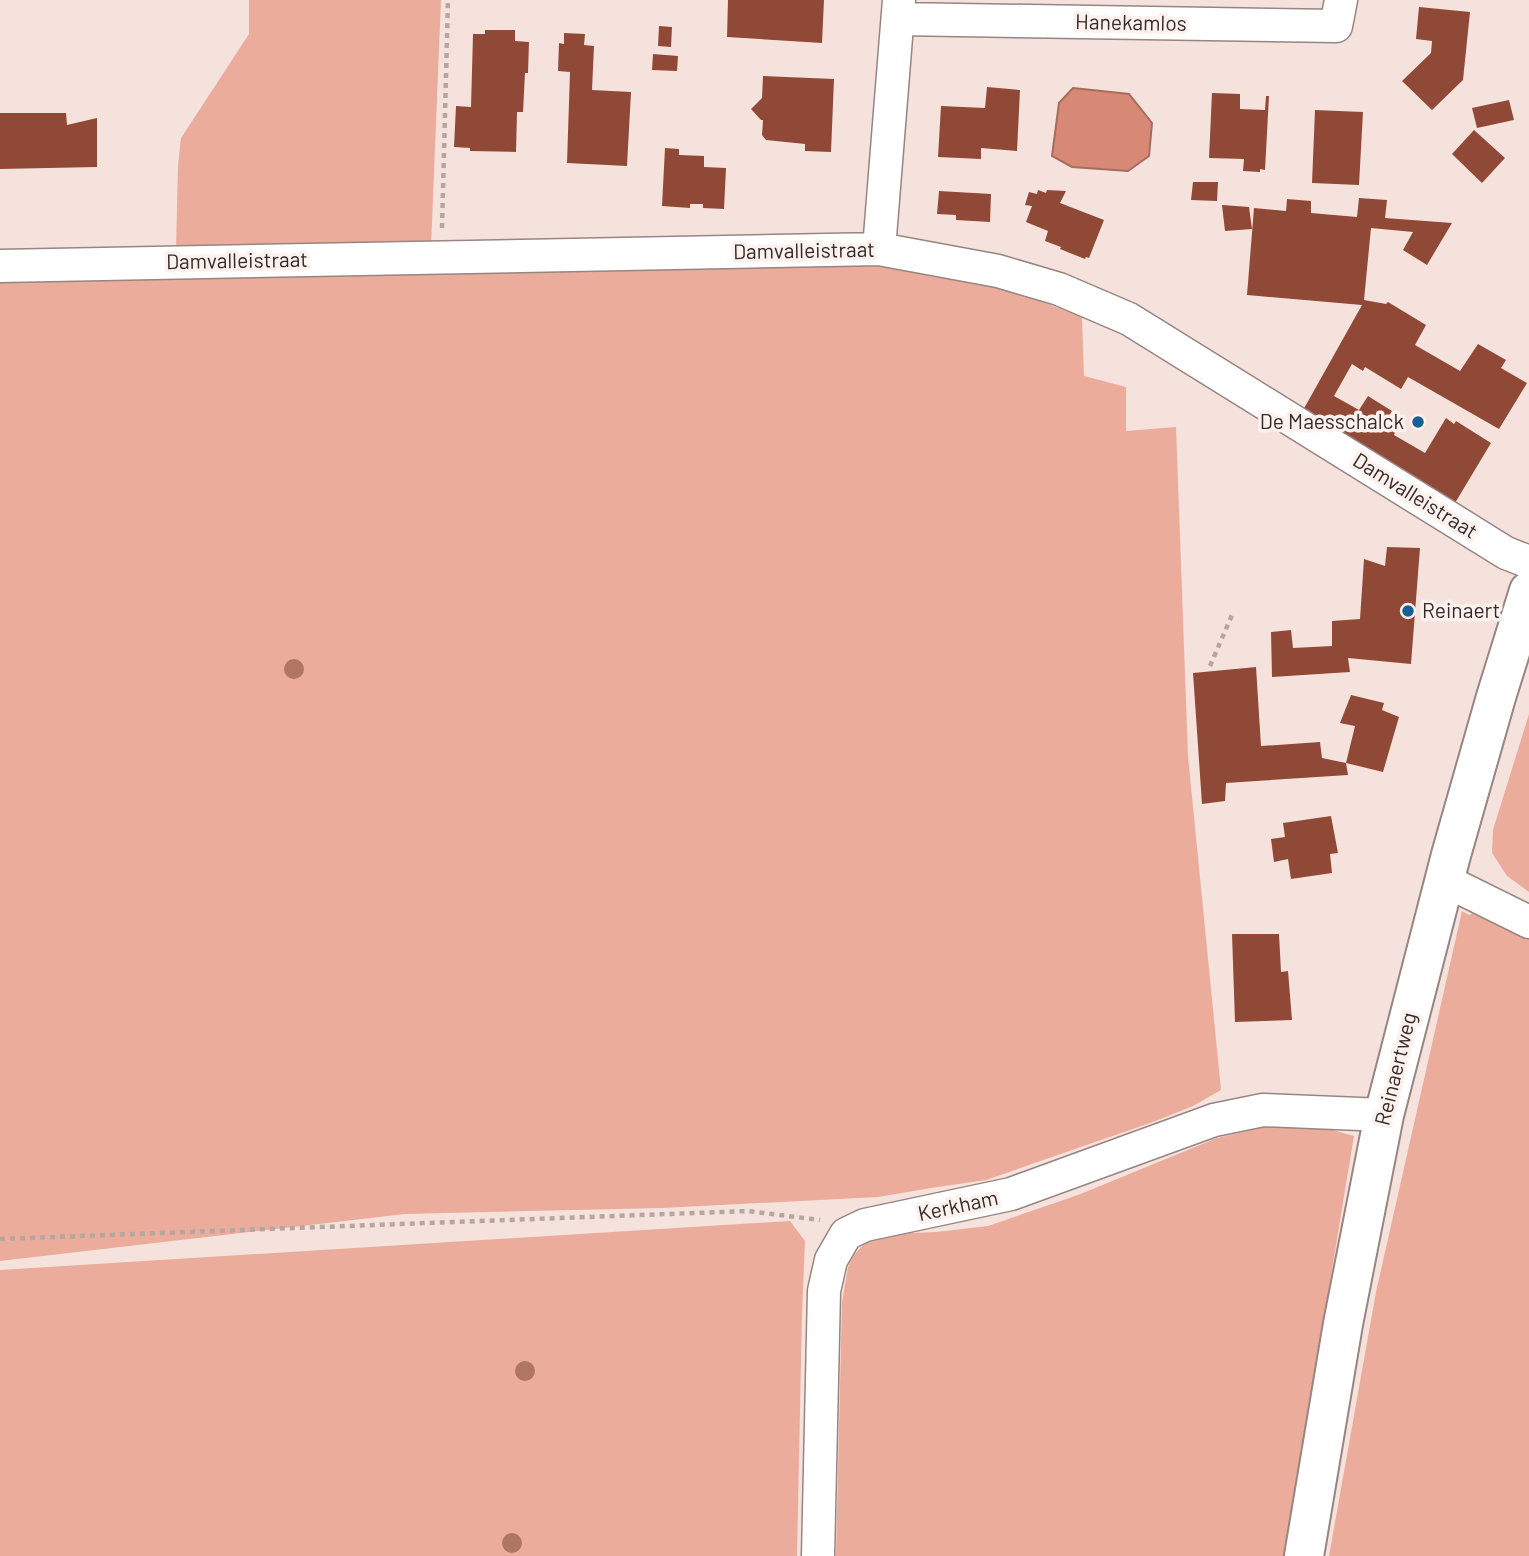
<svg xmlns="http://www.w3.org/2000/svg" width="1529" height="1556" font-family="Barlow,sans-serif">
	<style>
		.green { fill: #ebac9c }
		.water { fill: #d88975; stroke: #a66d5e; stroke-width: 2 }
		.building { fill: #914937 }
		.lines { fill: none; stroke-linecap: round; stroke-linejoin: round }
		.minor-casing { stroke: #978581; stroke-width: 35 }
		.secondary-casing { stroke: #978581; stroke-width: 42 }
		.path { stroke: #b6a6a2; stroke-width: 4.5; stroke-dasharray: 5 5; stroke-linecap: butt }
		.minor { stroke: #fff; stroke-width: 32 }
		.secondary { stroke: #fff; stroke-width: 38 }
		.tree { fill: #b17564 }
		.poi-dot { fill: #176094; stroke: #fdf1ee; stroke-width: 2.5 }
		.labels { text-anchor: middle; stroke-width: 7; stroke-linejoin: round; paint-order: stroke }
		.street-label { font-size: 21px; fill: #332b2a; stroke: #fdf1ee }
		.poi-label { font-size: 21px; fill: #332b2a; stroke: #fdf1ee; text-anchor: end }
	</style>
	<rect width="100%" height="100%" fill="#f6e2dd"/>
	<path class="green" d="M249 0H441L431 247 176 249 178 165 181 138 249 34Z
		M859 263 908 264 956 276 1024 295 1082 317 1084 376 1126 387V431L1176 427 1188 756 1221 1090 1193 1106 1153 1122 986 1180 931 1188 878 1197 662 1208 405 1214 0 1261V282Z
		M1529 714V892L1507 876 1492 853 1493 830Z
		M1481 909 1529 937V1556H1329L1376 1292 1462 911 1469 915Z
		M1279 1124 1318 1126 1354 1136 1285 1556H836L842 1302 848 1267 854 1255 864 1244 885 1234 936 1232 988 1226 1078 1195 1217 1138Z
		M790 1221 805 1241 802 1315 797 1556H0V1270Z"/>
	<path class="water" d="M1073 88 1129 94 1152 123 1149 156 1128 171 1072 167 1052 156 1059 103Z"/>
	<path class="building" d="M728 0H824L822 43 727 37Z
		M1419 7 1470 12 1463 80 1432 110 1402 81 1431 53 1432 41 1416 39Z
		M659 26 672 27 671 47 658 46Z
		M485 30H515V41L529 42 528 73H525L523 112H517L516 152 470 151V148L454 147 456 106 471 107 473 34H485Z
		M564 33 585 34 584 45 594 46 592 90 631 92 627 166 567 163 570 72 558 71 559 43 564 44Z
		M653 54 678 56 677 71 652 70Z
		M763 76 834 79 831 152 805 151V144L766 140 762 135 763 120H761L751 109 762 98Z
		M987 87 1020 90 1017 151 981 148V159L938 157 941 106 985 108Z
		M1212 93 1240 94V109L1265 110 1266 96H1269L1265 170 1260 169V172L1243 171 1244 159 1209 158Z
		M1509 100 1514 120 1477 128 1472 108Z
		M1315 110 1363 112 1359 185 1312 183Z
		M0 113H66L67 125 97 118V167L0 169Z
		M1474 130 1505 158 1482 183 1452 154Z
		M665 148 679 149V155L704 156V167L726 168 724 209 703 208V204H690V208L662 206Z
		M1193 182H1218L1217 201 1191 200Z
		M1038 190 1046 193 1047 190 1066 191 1060 203 1104 220 1089 258 1086 257 1085 259 1060 249 1061 247 1045 241 1048 231 1026 222 1032 206 1025 205 1029 192 1037 194Z
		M939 191 991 194 990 222 956 220V215L937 214Z
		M1359 198 1387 200 1385 218 1452 223 1427 265 1403 250 1413 232 1371 228 1364 300 1386 304 1388 302 1426 325 1415 345 1460 371 1478 344 1506 360 1501 368 1527 383 1499 429 1408 377 1401 389 1365 367 1363 371 1352 364 1334 396 1359 410 1368 396 1392 411 1383 425 1395 432 1394 435 1425 453 1446 418 1454 424 1456 421 1491 443 1455 503 1302 412 1362 305 1247 295 1254 208 1286 211 1287 199 1311 201V213L1357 217Z
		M1222 205 1249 207 1252 229 1225 231Z
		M1387 547 1420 548 1411 664 1348 658 1350 672 1272 677 1271 632 1291 630 1293 648 1332 646V621L1360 619 1364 559 1385 566Z
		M1256 667 1261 746 1320 742 1322 758 1346 763 1355 726 1340 723 1351 695 1384 703 1382 710 1399 717 1383 772 1346 763 1348 775 1226 783 1225 801 1202 804 1193 673Z
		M1331 816 1338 853 1330 854 1332 873 1291 879 1288 859 1274 862 1271 839 1285 837 1283 823Z
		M1232 934H1279L1281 972 1288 971 1292 1020 1235 1022Z"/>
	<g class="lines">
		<defs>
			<path id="minor" d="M899 19 1336 26 1341 0
				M879 249 899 0
				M0 266 879 249 998 271 1059 289 1129 319 1506 553 1529 562
				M1444 880 1529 922
				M818 1556 824 1291 831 1260 846 1234 865 1225 1011 1194 1214 1120 1263 1110 1384 1115"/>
			<path id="secondary" d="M1304 1556 1343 1324 1384 1115 1451 855 1496 697 1529 591"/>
		</defs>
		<use href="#minor" class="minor-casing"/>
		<use href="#secondary" class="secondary-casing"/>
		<path class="path" d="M442 228 448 0
			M1210 666 1232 615
			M0 1239 748 1211 820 1220"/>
		<use href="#minor" class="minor"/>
		<use href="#secondary" class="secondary"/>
	</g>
	<g class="tree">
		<circle cx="294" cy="669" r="10"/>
		<circle cx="525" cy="1371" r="10"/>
		<circle cx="512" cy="1543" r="10"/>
	</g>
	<g class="poi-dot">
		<circle cx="1418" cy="422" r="7"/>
		<circle cx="1408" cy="611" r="7"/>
	</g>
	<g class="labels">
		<g class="street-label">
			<text transform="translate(1131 23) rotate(1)" y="7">Hanekamlos</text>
			<text transform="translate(804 251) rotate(-1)" y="7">Damvalleistraat</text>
			<text transform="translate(237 261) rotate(-1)" y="7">Damvalleistraat</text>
			<text transform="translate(1415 496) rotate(32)" y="7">Damvalleistraat</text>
			<text transform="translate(1396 1069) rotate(-76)" y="7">Reinaertweg</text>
			<text transform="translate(958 1206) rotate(-12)" y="7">Kerkham</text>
		</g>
		<g class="poi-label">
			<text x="1404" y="429">De Maesschalck</text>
			<text x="1422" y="618" text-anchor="start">Reinaert</text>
		</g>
	</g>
</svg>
